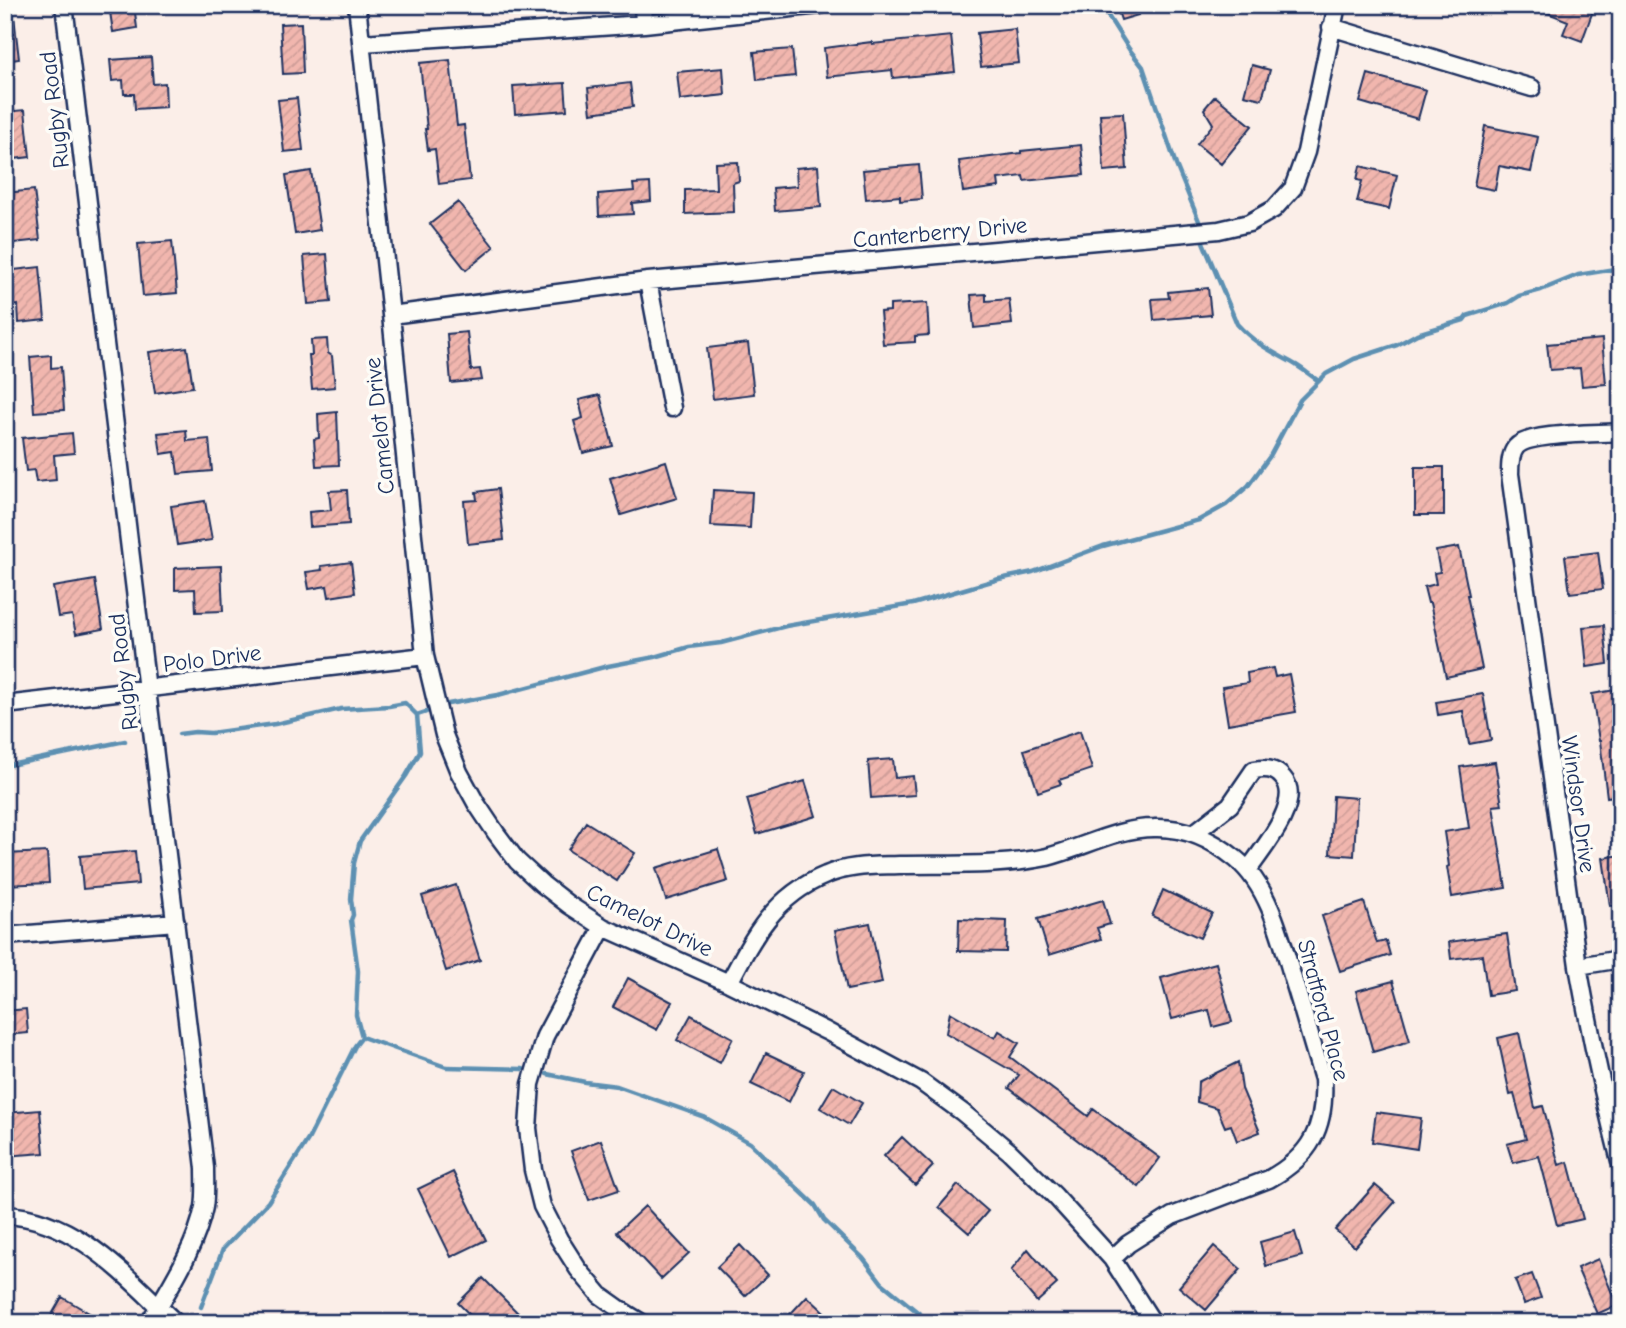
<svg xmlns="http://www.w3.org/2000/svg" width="1626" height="1328" font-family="'Comic Neue',sans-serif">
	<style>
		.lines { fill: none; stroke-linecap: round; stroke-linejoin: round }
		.stream { stroke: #5d90b2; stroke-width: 4.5 }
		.building { fill: url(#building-hatch); stroke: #1b2f5e; stroke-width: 2 }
		.minor-casing { stroke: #1b2f5e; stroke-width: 21 }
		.minor { stroke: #fdfcf7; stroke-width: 16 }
		.labels { text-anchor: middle; stroke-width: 7; stroke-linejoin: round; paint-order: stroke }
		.street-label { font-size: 23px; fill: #1b2f5e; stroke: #fdfcf7 }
	</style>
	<defs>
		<pattern id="building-hatch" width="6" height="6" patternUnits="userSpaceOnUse" patternTransform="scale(1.75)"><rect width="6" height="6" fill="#f1b6ae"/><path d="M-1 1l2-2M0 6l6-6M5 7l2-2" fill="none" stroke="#ce9d98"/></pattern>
	</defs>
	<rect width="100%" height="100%" fill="#fbeee8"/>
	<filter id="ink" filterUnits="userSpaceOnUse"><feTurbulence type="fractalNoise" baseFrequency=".0143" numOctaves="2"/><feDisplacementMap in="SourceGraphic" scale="14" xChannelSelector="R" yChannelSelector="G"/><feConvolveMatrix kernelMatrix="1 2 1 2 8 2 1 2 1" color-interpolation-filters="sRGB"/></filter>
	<g filter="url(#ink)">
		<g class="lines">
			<path class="stream" d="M1101 5 1129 49 1143 67 1176 165 1199 221
				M1203 242 1237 324C1255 344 1273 352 1296 365 1304 370 1311 376 1319 381
				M448 704 498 695 608 666 655 657 689 647 721 643 786 626 913 604 999 579 1033 572 1103 546 1199 520 1226 505 1248 486 1270 456 1300 400 1326 374 1354 359 1397 345 1417 334 1464 320 1467 316 1508 303 1519 296 1541 290 1578 275 1621 268
				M417 715 426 712
				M179 734 195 732 211 733 275 724 341 709 389 706 405 703 417 715 420 752 406 776 360 841 354 863 351 899 353 915 351 920 358 971 356 1015 362 1037
				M5 766 125 741
				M362 1037 446 1067 523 1069
				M547 1074 585 1082 617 1086 704 1117 750 1143 815 1205 824 1220 863 1258 882 1283 931 1323
				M201 1307 223 1249 268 1202 309 1138 355 1046 362 1037"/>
		</g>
		<path class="building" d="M109 5H134L137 28 113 32Z
			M1116 5H1135L1138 15 1121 20Z
			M1528 5H1595L1582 41 1563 34 1568 21Z
			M5 8H13L19 59 5 61Z
			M301 23 303 73 283 74 280 24Z
			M1015 29 1019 63 981 67 977 33Z
			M951 36 955 72 893 78 892 70 827 77 824 48 872 42V44Z
			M792 49 795 76 757 80 754 52Z
			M151 57 153 84 165 83 166 107 135 109 134 94H124L123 80 112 81 110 60Z
			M450 60 457 126 464 125 470 180 439 184 435 149 428 150 425 129H427L420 63Z
			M1252 65 1270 70 1262 99 1244 95Z
			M723 68 725 95 680 100 677 72Z
			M1368 74 1426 90 1418 119 1360 102Z
			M565 83 567 110 515 114 513 86Z
			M630 83 633 107 591 113 588 88Z
			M1215 96 1252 126 1221 164 1197 144 1213 124 1204 109Z
			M297 98 303 150 284 152 278 100Z
			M25 110 30 157 5 160V112Z
			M1123 113 1127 169 1104 171 1100 114Z
			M1485 126 1538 137 1531 172 1499 166 1495 190 1474 186Z
			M1081 145 1084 175 1024 181 1023 176 998 179 999 187 963 192 959 161 1021 153V151Z
			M738 162 739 181 733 183 734 212 685 214V190L716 189 715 163Z
			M919 165 922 199 900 201V196L866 199 863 170Z
			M818 166 821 207 775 211 773 188 797 186 796 168Z
			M1360 166 1397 175 1389 209 1357 202 1362 181 1357 180Z
			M311 171 320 230 295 234 286 175Z
			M650 183 651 201 632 203 633 214 599 216 598 194 634 191 633 184Z
			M34 190 40 240 5 244V193Z
			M458 202 494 247 466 270 430 224Z
			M172 241 177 293 143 296 138 244Z
			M327 254 331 302 308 304 304 256Z
			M40 267 45 320 19 323 18 305 5 307V271Z
			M1208 288 1211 315 1154 320 1152 299 1169 298 1168 292Z
			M986 294V301L1009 299 1012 324 974 328 971 295Z
			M927 303 929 335 915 336V342L883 344 880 312 890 311V305Z
			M467 332 471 370 480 369 482 380 451 383 447 334Z
			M327 339 328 353 332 356 335 387 312 389 309 355H312L311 340Z
			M1602 339 1606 384 1582 386 1580 368 1550 370 1547 344Z
			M748 343 754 394 713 399 707 348Z
			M187 347 193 387 155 393 149 352Z
			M51 355V368L61 367 64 410 34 412 30 357Z
			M600 395 613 446 583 453 574 421 583 418 579 400Z
			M337 412 339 465 316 466 314 439 319 438 318 414Z
			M186 430 187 441 209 439 212 471 178 474 175 452 161 454 158 433Z
			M72 433 74 453 54 455 56 480 36 482 34 470 26 471 22 438Z
			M666 461 677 498 621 515 610 478Z
			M1415 467H1444V515H1415Z
			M498 489 504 540 468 544 464 501 477 500 476 492Z
			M347 490 349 524 310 527 309 512 331 510 329 491Z
			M713 490 752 492 750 528 711 526Z
			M205 501 212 540 177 545 171 506Z
			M1459 547 1469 595H1467L1482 669 1446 677 1430 603H1428L1424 587 1436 584 1434 573 1440 572 1436 551Z
			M1598 552 1603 589 1570 593 1565 556Z
			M351 562 355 593 329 597 327 586 309 589 306 572 322 570 321 566Z
			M221 566 223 611 196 612 195 589 175 590V568Z
			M95 580 103 629 76 634 72 615 58 617 53 587Z
			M1604 625 1608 664 1587 667 1583 627Z
			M1273 668 1275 677 1289 674 1296 712 1228 724 1222 687 1248 683 1247 673Z
			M1615 690 1621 727V795L1607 797 1600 741H1599L1592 694Z
			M1483 694 1491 740 1469 744 1463 711 1438 715 1436 702Z
			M1080 731 1092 769 1059 780 1061 784 1038 792 1024 750Z
			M893 759 895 778 913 776 915 795 871 798 868 761Z
			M1495 762 1502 805 1493 806 1506 888 1452 897 1447 867 1449 866 1444 832 1469 828 1460 767Z
			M805 781 816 816 757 834 747 799Z
			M1333 796 1357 798 1354 856 1330 854Z
			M586 822 635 853 617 881 568 850Z
			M718 849 728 881 666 900 656 868Z
			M135 851 138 884 83 889 80 856Z
			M47 852 49 883 5 885V854Z
			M1621 855V905L1610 906 1603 858Z
			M456 885 480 960 446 971 422 896Z
			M1163 890 1212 913 1200 938 1152 916Z
			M1103 900 1110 924 1097 928 1101 939 1049 955 1038 919Z
			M1364 902 1377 943 1386 941 1390 955 1340 971 1322 916Z
			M959 919 1007 921 1006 952 958 951Z
			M870 923 882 983 847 990 835 930Z
			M1507 934 1515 991 1488 995 1482 955 1451 959 1449 942Z
			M1216 963 1232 1022 1213 1027 1209 1010 1172 1019 1161 978Z
			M628 978 672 1002 657 1030 613 1007Z
			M1393 981 1410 1041 1373 1052 1356 991Z
			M26 1009 28 1033 5 1035V1011Z
			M950 1012 995 1038 999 1031 1019 1043 1010 1057 1088 1116 1093 1109 1160 1158 1139 1187 1009 1088 1019 1075 946 1033Z
			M691 1015 733 1038 720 1063 677 1040Z
			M1519 1033 1535 1108 1543 1106 1559 1165 1568 1162 1583 1219 1557 1225 1539 1156 1513 1163 1507 1144 1526 1139 1514 1094 1510 1095 1498 1038Z
			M766 1053 804 1071 789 1102 751 1084Z
			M1238 1062 1242 1089 1260 1132 1237 1141 1231 1125 1225 1127 1217 1108 1197 1102 1198 1082Z
			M833 1086 862 1103 849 1125 820 1108Z
			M40 1110 44 1153 5 1156V1113Z
			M1376 1112 1421 1118 1417 1149 1372 1142Z
			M902 1137 933 1166 915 1185 884 1156Z
			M601 1140 619 1190 589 1200 571 1151Z
			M453 1172 486 1240 451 1257 418 1189Z
			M958 1185 988 1211 969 1233 939 1207Z
			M1375 1185 1395 1202 1355 1247 1335 1230Z
			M645 1206 689 1253 661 1279 617 1232Z
			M1295 1232 1302 1256 1266 1266 1260 1242Z
			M740 1245 768 1275 745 1296 717 1267Z
			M1214 1246 1241 1269 1206 1310 1179 1287Z
			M1028 1249 1057 1284 1037 1302 1011 1271Z
			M1598 1259 1617 1305 1597 1314 1577 1268Z
			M1532 1274 1541 1298 1524 1304 1515 1280Z
			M483 1278 518 1313 508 1323H478L458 1303Z
			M807 1296 836 1323H782Z
			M62 1297 106 1323H47Z"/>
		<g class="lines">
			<defs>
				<path id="minor" d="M64 5 205 1168C205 1181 206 1195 204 1207 196 1248 169 1288 149 1323
					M357 5 391 315 425 656 444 735 459 772 476 803 496 833 517 861 542 884 569 905 603 927 729 983 826 1031 921 1082 962 1112 1010 1152 1055 1196 1112 1259 1153 1323
					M643 5 644 24
					M1331 27 1532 88
					M362 43 644 24 820 5
					M648 281 672 408
					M391 315 648 281 1219 230 1249 223 1274 209 1293 188 1306 152 1337 5
					M1621 432C1600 434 1528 432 1516 447 1510 454 1510 466 1510 474L1578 966C1590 1033 1604 1099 1621 1165
					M5 705 425 656
					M1193 834 1230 805 1254 770C1265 768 1275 768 1283 778 1304 801 1262 850 1248 870
					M603 927 545 1036 531 1084 528 1128 533 1170 542 1206 559 1239 578 1269 600 1295 624 1312 642 1323
					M5 936 176 922
					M1578 966 1621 959
					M729 983C753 937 774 896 826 875 849 865 874 866 899 865 947 864 999 867 1047 857 1083 848 1116 828 1154 828 1185 827 1213 840 1236 859 1270 887 1282 942 1294 982 1304 1014 1313 1047 1323 1079 1326 1127 1311 1156 1269 1179L1172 1216 1128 1244 1112 1259
					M5 1215C77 1218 127 1278 176 1323"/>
			</defs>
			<use href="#minor" class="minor-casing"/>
			<use href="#minor" class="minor"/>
		</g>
	</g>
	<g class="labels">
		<g class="street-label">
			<text transform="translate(54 110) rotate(-97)" y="8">Rugby Road</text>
			<text transform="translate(940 232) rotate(-5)" y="8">Canterberry Drive</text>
			<text transform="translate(379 426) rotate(-96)" y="8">Camelot Drive</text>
			<text transform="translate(212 658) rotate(-7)" y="8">Polo Drive</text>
			<text transform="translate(123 672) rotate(-97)" y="8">Rugby Road</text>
			<text transform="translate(1579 804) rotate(82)" y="8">Windsor Drive</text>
			<text transform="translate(650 920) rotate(26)" y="8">Camelot Drive</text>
			<text transform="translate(1324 1010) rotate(75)" y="8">Stratford Place</text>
		</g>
	</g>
	<rect width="1626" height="1328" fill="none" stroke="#fdfcf7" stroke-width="28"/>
	<rect x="14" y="14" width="1598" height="1300" fill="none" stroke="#1b2f5e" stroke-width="2.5" filter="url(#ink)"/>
</svg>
